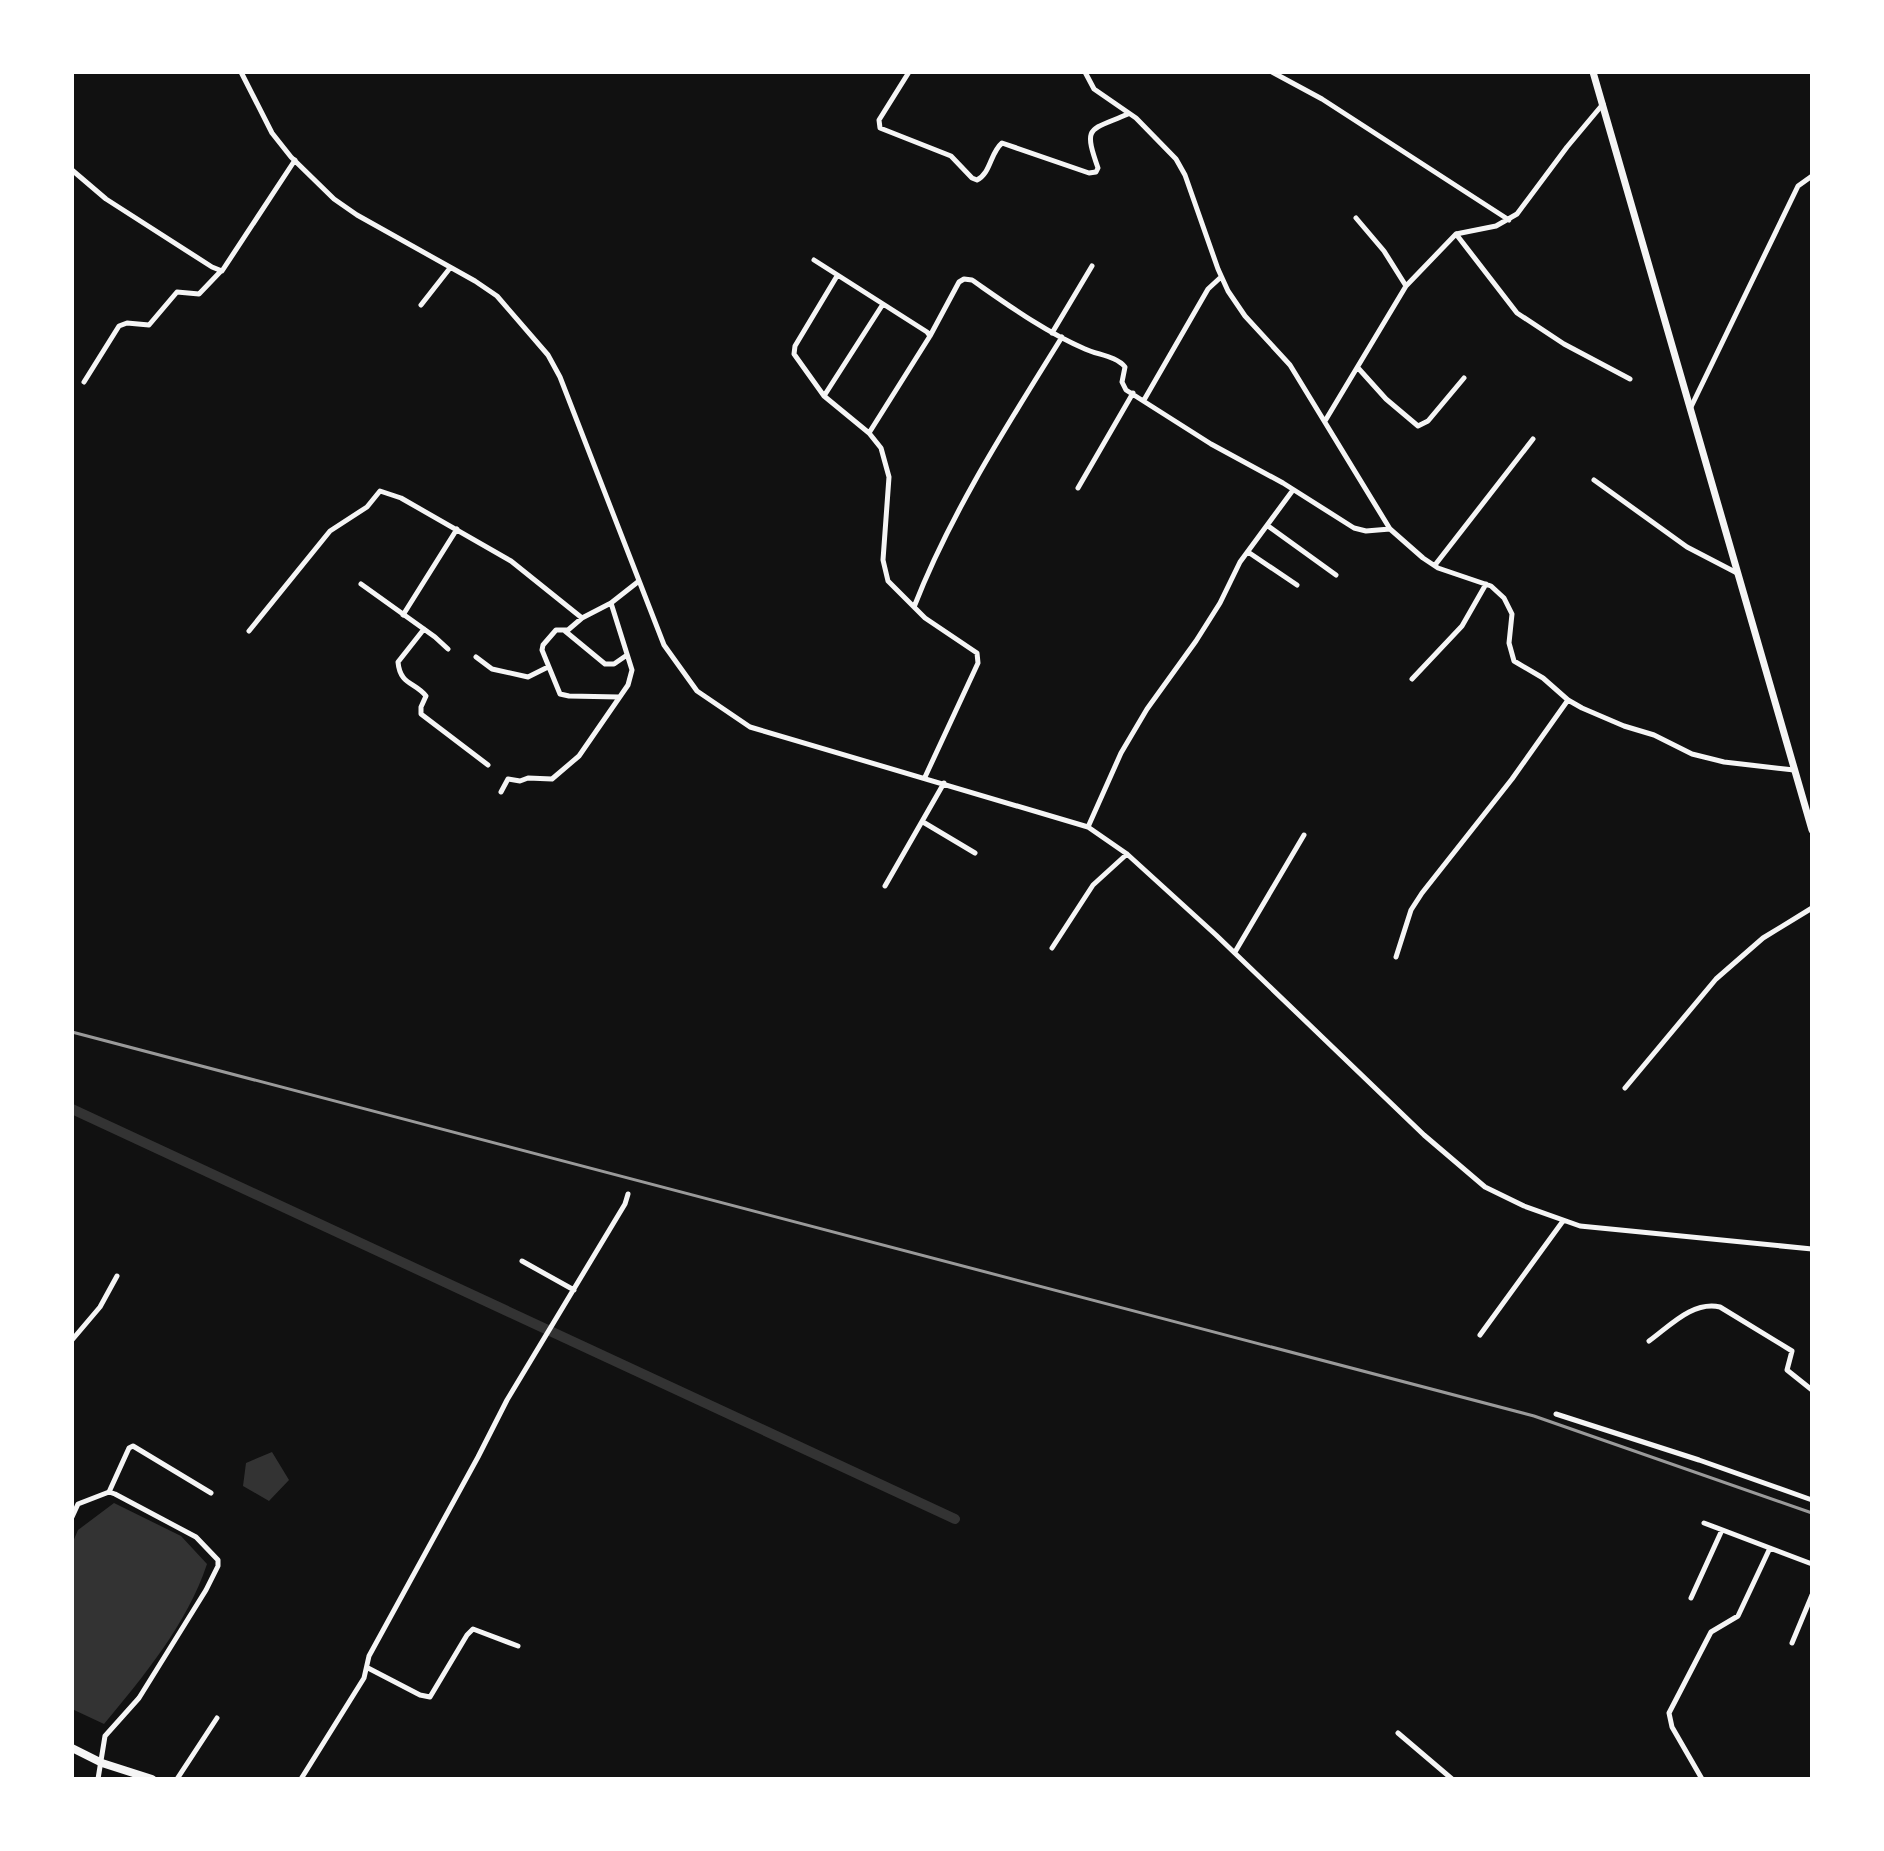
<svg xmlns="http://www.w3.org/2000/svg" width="1884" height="1851" font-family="Montserrat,sans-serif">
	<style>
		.water { fill: #333 }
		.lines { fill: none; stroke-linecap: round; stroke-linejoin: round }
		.canal { stroke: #333; stroke-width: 10 }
		.minor { stroke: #f5f5f5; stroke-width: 5 }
		.primary { stroke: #f5f5f5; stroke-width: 7 }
		.trunk { stroke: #f5f5f5; stroke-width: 8 }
		.rail { stroke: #9a9a9a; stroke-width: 3 }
	</style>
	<rect width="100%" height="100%" fill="#111"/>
	<path class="water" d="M272 1452 289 1480 269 1501 243 1486 246 1463Z
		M114 1503 181 1536 207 1564C187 1624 144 1676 104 1724L72 1709V1544L78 1530Z"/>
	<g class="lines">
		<path class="canal" d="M72 1109 955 1519"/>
		<path class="minor" d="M241 72 272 133 291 157 334 199 357 215 475 281 497 296 548 355 560 377 664 645 697 691 750 727 1088 827 1127 854 1216 935 1424 1135 1485 1187 1524 1206 1580 1226 1812 1249
			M909 72 879 120 880 128 951 156 972 178 977 180C991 173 990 153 1002 143L1089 173 1096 172 1098 168C1083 125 1089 131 1128 114
			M1085 72 1094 89 1136 118 1176 159 1185 175 1218 269 1228 291 1245 316 1290 365 1390 529 1423 558 1438 568 1491 586 1504 598 1512 614 1509 643 1514 661 1543 678 1568 700 1582 708 1624 726 1654 735 1692 754 1724 762 1794 770
			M1272 72 1322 99 1509 220
			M72 170 106 199 212 267 222 271 295 160
			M1356 218 1384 251 1406 286
			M1456 234 1517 313 1564 344 1630 379
			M814 260 927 332 930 336 869 433
			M837 276 795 346 794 354 824 396 869 433 881 448 889 477 883 560 888 581 925 618 977 653 978 663 925 777
			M421 305 450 268
			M1052 333 1092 266
			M930 336 959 282 964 279 972 280C1008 305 1045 332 1085 349 1098 355 1116 356 1125 367L1122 382 1126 390 1211 444 1283 483 1354 528 1366 531 1390 529
			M1359 369 1386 399 1418 426 1428 421 1464 378
			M84 382 119 326 127 323 149 325 177 292 199 294 221 271
			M824 396 883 304
			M1144 400 1208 289 1221 277
			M1690 409 1798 186 1812 176
			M1325 421 1406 286 1456 234 1496 226 1517 214 1567 147 1603 104
			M1594 480 1687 547 1737 573
			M1078 488 1133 393
			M1268 526 1336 575
			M1248 552 1297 585
			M1435 565 1533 439
			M361 584 435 637 448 649
			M914 607C951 512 1008 424 1062 337
			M403 615 457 529
			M582 618 568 630H556L543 645 542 650 560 694 569 696 619 697
			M424 629 398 662C400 685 415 682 426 696L421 707V714L488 765
			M249 631 330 531 367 507 380 491 401 498 511 561 582 618 611 603 639 581
			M565 631 605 664H614L627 655
			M476 657 492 669 528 677 548 667
			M1412 679 1462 626 1486 584
			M501 792 508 779 520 781 528 778 552 779 579 756 628 685 632 670 611 603
			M923 822 975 853
			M1088 827 1121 753 1147 709 1196 641 1220 603 1240 562 1293 490
			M885 886 944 783
			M1052 948 1093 885 1127 854
			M1235 952 1304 835
			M1396 957 1411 910 1422 893 1512 779 1568 700
			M1625 1088 1716 979 1763 938 1812 908
			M522 1261 574 1290
			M1480 1335 1563 1221
			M72 1340 100 1307 117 1276
			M1649 1341C1670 1326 1692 1301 1720 1307L1792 1351 1787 1370 1812 1390
			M1556 1414 1699 1460 1812 1500
			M109 1492 129 1448 133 1446 211 1493
			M72 1517 78 1504 109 1492 115 1494 196 1537 218 1560V1566L206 1590 139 1698 105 1736 98 1779
			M1704 1523 1812 1564
			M1691 1598 1722 1530
			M1792 1643 1812 1595
			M368 1668 420 1695 430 1697 467 1635 473 1629 518 1646
			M1398 1733 1452 1779
			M177 1779 217 1718
			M301 1779 364 1678 369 1656 478 1457 507 1400 625 1204 628 1194
			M1702 1779 1672 1727 1669 1713 1711 1632 1738 1616 1770 1548"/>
		<path class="primary" d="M1593 72 1812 830"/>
		<path class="trunk" d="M72 1748 102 1763 152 1779"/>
		<path class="rail" d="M72 1032 1534 1416 1812 1513"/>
	</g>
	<rect width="1884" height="1851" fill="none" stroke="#ffffff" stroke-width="148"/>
</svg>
